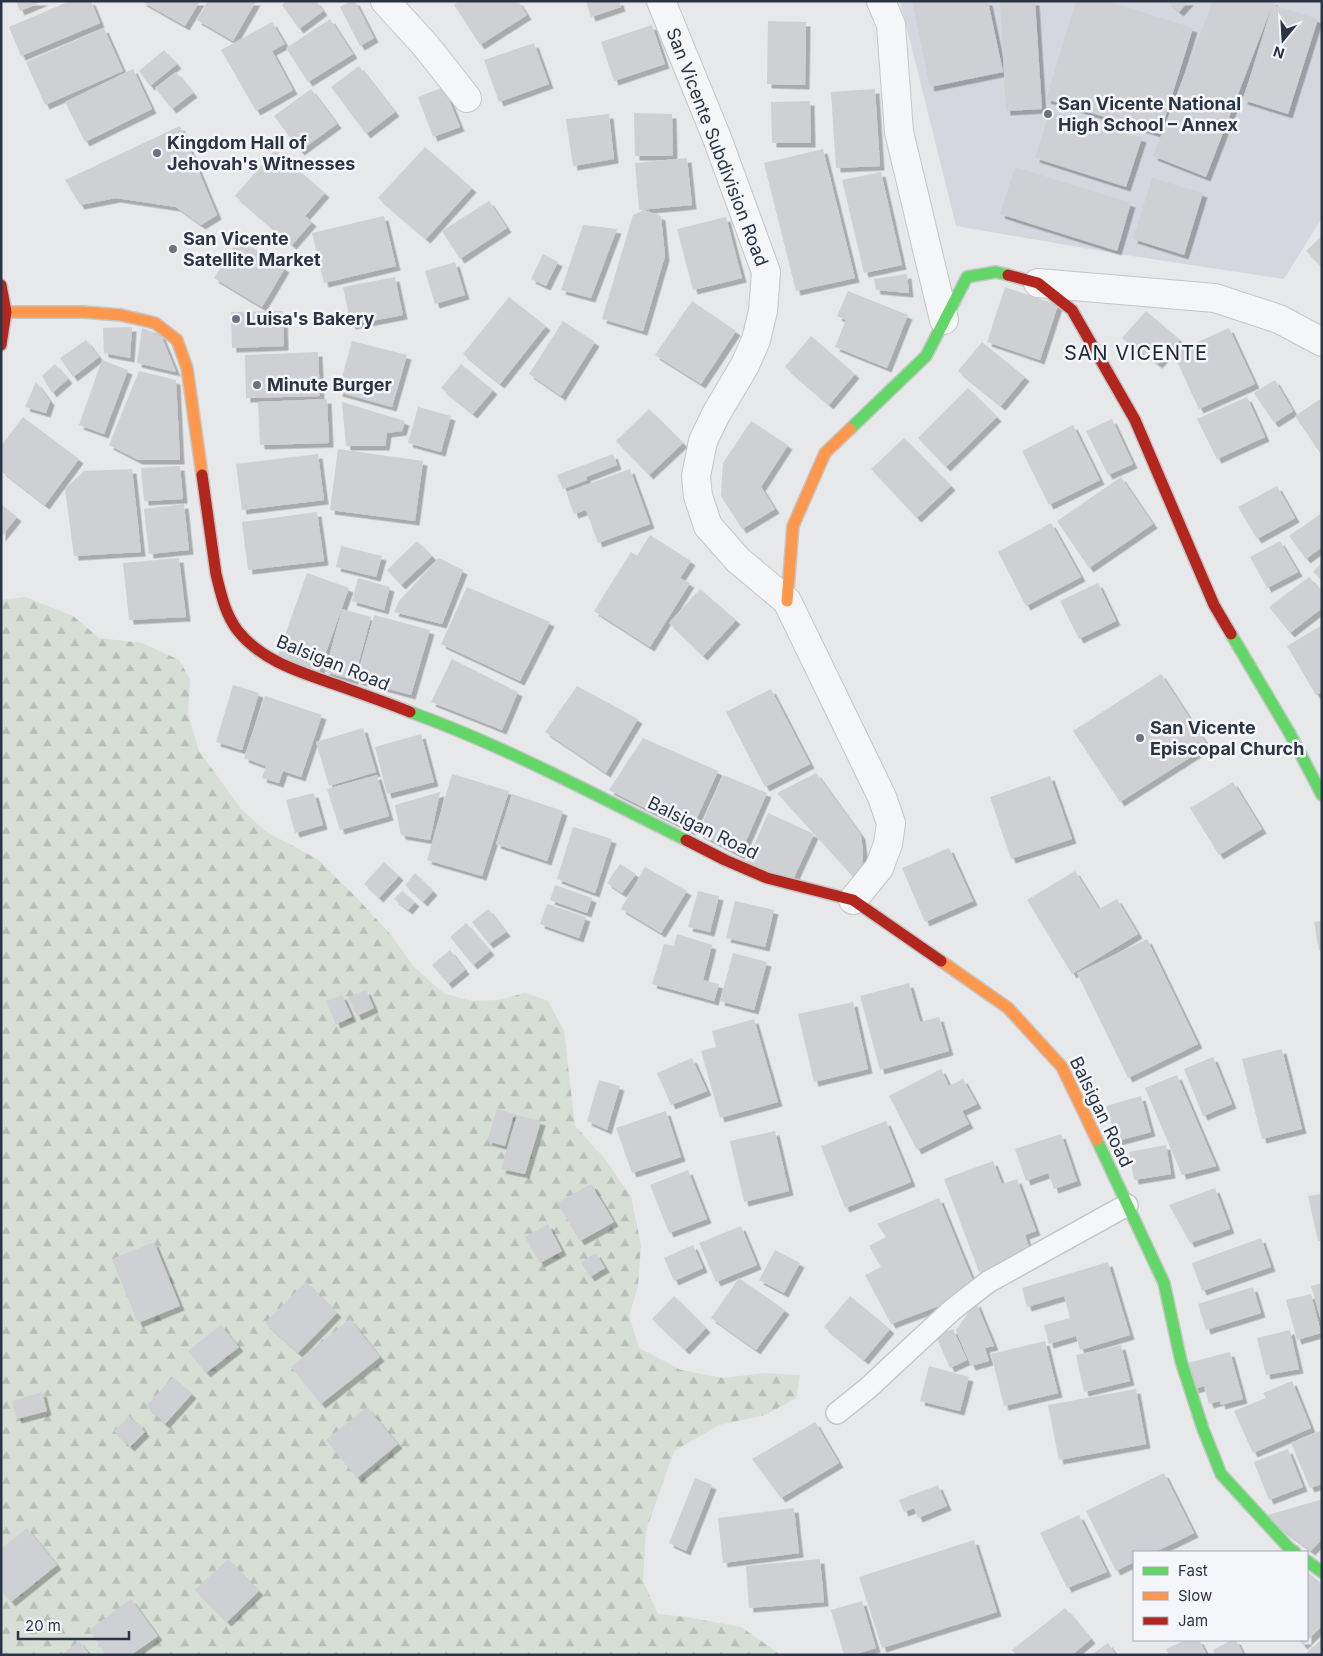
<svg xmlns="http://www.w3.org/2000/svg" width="1323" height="1656" font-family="Inter,sans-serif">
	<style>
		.built { fill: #d4d7dd }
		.forest { fill: url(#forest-firs) }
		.building { fill: #ced0d3; filter: url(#shadow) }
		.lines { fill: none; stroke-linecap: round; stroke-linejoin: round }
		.lane-casing { stroke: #c4c6c8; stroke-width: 24 }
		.street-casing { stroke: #c4c6c8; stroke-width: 30 }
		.fast-casing { stroke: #c4c6c8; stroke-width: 14 }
		.slow-casing { stroke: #c4c6c8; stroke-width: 14 }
		.jam-casing { stroke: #c4c6c8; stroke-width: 14 }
		.lane { stroke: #f5f6f7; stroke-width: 21 }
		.street { stroke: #f5f6f7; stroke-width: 28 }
		.fast { stroke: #63d668; stroke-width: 11 }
		.slow { stroke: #ff974d; stroke-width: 11 }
		.jam { stroke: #b3261e; stroke-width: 11 }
		.poi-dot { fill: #6c737f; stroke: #f4f6f9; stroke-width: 2 }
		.labels { text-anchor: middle; stroke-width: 5; stroke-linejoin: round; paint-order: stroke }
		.poi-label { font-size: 18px; font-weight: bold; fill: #2b3445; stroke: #f4f6f9; text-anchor: start }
		.street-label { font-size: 18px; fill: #2b3445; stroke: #f4f6f9 }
		.quarter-label { font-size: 20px; letter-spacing: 1px; fill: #1d2536; stroke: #f4f6f9 }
	</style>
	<defs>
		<pattern id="forest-firs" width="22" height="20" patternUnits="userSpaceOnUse" patternTransform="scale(1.25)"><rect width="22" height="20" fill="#d6ded6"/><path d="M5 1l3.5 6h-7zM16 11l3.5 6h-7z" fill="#b8bfb9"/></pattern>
		<filter id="shadow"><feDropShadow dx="4.5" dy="4.5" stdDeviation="0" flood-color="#0004"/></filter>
	</defs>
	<rect width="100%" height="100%" fill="#e6e8ea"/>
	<path class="built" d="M900 1H1322V218L1284 279 1119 254 956 226Z"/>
	<path class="forest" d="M25 597 73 616 99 638 142 643 179 660 190 679 188 714 199 751 241 809 265 831 317 859 353 894 392 936 413 966 443 993 471 1001 499 1000 525 993 548 1001 564 1031 575 1126 605 1159 631 1197 641 1245 638 1286 629 1316 639 1348 681 1370 723 1378 764 1373 800 1375 796 1398 765 1415 719 1425 674 1451 646 1531 643 1581 658 1614 686 1617 741 1627 781 1655H1V600Z"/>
	<path class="building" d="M16 1H44L20 11Z
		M70 1H91L100 23 21 56 9 27Z
		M141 1H200L185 26Z
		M208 1H256L233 41 197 20Z
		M287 1H316L323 11 299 29 282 5Z
		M351 1H355L374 38 360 46 340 7Z
		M459 1H518L527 15 480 45 454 5Z
		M586 1H619L621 7 591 17Z
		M912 1H988L1003 72 930 87Z
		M1000 1H1035L1042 109 1006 111Z
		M1076 1H1107L1193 28 1160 134 1046 99Z
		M1167 1H1189L1179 12Z
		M1213 1H1274L1273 5 1318 19 1288 114 1243 100 1272 6 1206 177 1153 156Z
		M330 19 353 54 308 82 286 48Z
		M768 21 806 22 805 85 767 84Z
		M272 22 285 44 272 51 293 90 256 111 221 50Z
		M652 25 665 64 614 81 601 42Z
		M104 28 123 71 45 105 26 62Z
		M534 43 549 84 499 102 484 60Z
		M164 50 177 64 150 86 139 71Z
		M359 66 395 112 366 134 331 87Z
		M133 69 152 109 85 142 65 102Z
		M176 72 193 93 172 109 155 88Z
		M444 87 460 127 433 137 418 97Z
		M311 89 337 124 300 151 274 116Z
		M875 89 880 166 836 168 831 92Z
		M810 101 811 143H772L771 102Z
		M1050 111 1142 138 1126 187 1035 158Z
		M634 113 672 114 673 156H635Z
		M609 114 614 159 573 166 566 119Z
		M180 126 217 215 201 225 176 207 116 198 80 205 65 180Z
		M425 147 472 188 426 239 378 198Z
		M823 149 855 278 796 291 764 163Z
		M275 150 325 193 305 216 312 222 292 245 235 196Z
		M687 158 692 205 639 210 635 163Z
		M1015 167 1131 203 1117 251 1000 214Z
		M881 172 902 265 864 273 842 180Z
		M1152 178 1203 193 1184 255 1133 239Z
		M489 201 507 228 460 259 442 231Z
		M644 210 661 216 665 256 643 331 602 319 633 215Z
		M384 216 396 266 324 283 312 233Z
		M726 217 742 278 693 290 677 229Z
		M583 225 617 229 591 298 561 290Z
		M1322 236V267L1306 251Z
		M238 239 285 268 262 307 214 278Z
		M543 254 558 262 546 286 531 279Z
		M455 262 465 295 435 304 425 271Z
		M907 274 909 293 876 290 874 279Z
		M395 277 403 315 351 325 343 287Z
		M1005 287 1058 305 1040 360 987 342Z
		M848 291 908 315 887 368 835 347 846 320 837 316Z
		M509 297 546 326 500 384 463 354Z
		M692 301 736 331 701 384 655 355Z
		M283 311 284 346 232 348 231 312Z
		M1146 311 1180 340 1158 364 1122 338Z
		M563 321 595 342 561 396 529 374Z
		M132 327 130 358 104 353 103 328Z
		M142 328 161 335 176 372 137 363Z
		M1229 328 1255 384 1199 409 1173 353Z
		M811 336 855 374 829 405 785 367Z
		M86 340 99 357 73 377 60 358Z
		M352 341 407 355 392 407 338 392Z
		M982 342 1025 377 1001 406 958 371Z
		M318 352 320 396 246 398 245 355Z
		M102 360 128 370 104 434 79 425Z
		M55 364 68 379 52 393 42 376Z
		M461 364 493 390 473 414 441 388Z
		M139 371 176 380 180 460H138L109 445Z
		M1275 380 1293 411 1274 423 1254 393Z
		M36 382 50 401 46 413 25 407Z
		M968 388 997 417 946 467 918 438Z
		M1247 397 1265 437 1217 459 1197 419Z
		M1322 398V456L1295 416Z
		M327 399 329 443 260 445 258 402Z
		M342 402 405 421 402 431 387 433 385 446H346Z
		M418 407 451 416 441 452 408 443Z
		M649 409 683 443 649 475 616 441Z
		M23 417 79 459 45 505 1 471V446Z
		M1112 419 1133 464 1108 475 1086 431Z
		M751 421 788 445 761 487 775 509 742 529 721 496 723 463Z
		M1073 425 1100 480 1049 505 1022 451Z
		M904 438 951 486 917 518 871 469Z
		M338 449 423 461 415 521 330 510Z
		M318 454 324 500 242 510 236 464Z
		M613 454 617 465 586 477 587 480 563 489 557 475Z
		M180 466 183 499 144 501 141 468Z
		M132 469 141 552 74 556 65 489 84 471Z
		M630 469 650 524 598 543 586 510 574 514 566 492Z
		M1121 477 1153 524 1089 568 1057 521Z
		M1277 486 1295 518 1257 539 1238 507Z
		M1 504 17 517 1 537Z
		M184 504 189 550 149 554 144 509Z
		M317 512 324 561 248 570 242 522Z
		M1322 513V547L1306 559 1289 536Z
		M1051 523 1081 577 1026 606 998 552Z
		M650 535 691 561 680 578 690 583 650 647 594 611 631 552 637 556Z
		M417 541 432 556 401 585 387 570Z
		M1280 541 1298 572 1267 588 1250 557Z
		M341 546 382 556 376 577 336 567Z
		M179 558 186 617 129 620 123 563Z
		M439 558 463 570 442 624 394 612 399 601Z
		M1322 562V580L1313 572Z
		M307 573 349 588 319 672 277 658Z
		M1309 577 1322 593V608L1290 633 1269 607Z
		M358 578 390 587 384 610 352 601Z
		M1098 583 1116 621 1079 639 1060 601Z
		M467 587 550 622 520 681 441 644Z
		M700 589 736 620 703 656 669 623Z
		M342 609 371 617 354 680 325 672Z
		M374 615 430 630 411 695 356 680Z
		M1322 625V692L1316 695 1287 646Z
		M452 659 518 692 502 730 431 702Z
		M1161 674 1208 746 1120 802 1073 731Z
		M233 685 259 693 242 750 216 742Z
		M577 686 638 719 606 773 545 732Z
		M771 689 810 764 765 787 726 712Z
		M265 696 322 715 301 777 283 771 279 783 262 778 266 766 244 758Z
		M363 728 376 772 329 786 316 742Z
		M421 734 434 782 387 794 375 747Z
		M643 738 718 771 691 831 609 790Z
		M816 773 861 835 863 852 862 865 856 880 777 793Z
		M452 774 509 791 482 876 427 860Z
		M377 775 389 816 340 830 327 789Z
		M723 775 767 793 740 855 698 833Z
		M1050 776 1072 839 1011 859 990 797Z
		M1233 782 1262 829 1219 855 1190 808Z
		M440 792 430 840 401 835 395 805Z
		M314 793 323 825 295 833 286 800Z
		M512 794 563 811 547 861 496 844Z
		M768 813 814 834 791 884 746 864Z
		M573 827 612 839 595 893 557 879Z
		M949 848 973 901 925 922 902 868Z
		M384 862 399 876 379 898 364 884Z
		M620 864 636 874 622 893 607 883Z
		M645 867 687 891 661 933 621 909Z
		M1075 871 1099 909 1117 899 1138 934 1072 974 1027 900Z
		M415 873 433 891 423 902 405 885Z
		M555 885 592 898 587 913 550 900Z
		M402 891 415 902 408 910 394 899Z
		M698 891 719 896 710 932 688 927Z
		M735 901 774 910 765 947 726 938Z
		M547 904 586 917 579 938 540 924Z
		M488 909 506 932 489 944 472 922Z
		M1322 921V950H1319L1314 922Z
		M466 923 490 951 473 965 450 937Z
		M677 934 712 945 703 980 719 984 714 1001 652 984 664 944 674 946Z
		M1147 939 1198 1044 1128 1078 1077 973Z
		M450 950 465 970 448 984 432 965Z
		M733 953 767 962 754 1010 720 1001Z
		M909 983 920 1022 939 1017 949 1051 880 1070 860 996Z
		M366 990 374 1008 357 1016 348 997Z
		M342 995 352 1017 336 1024 326 1001Z
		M853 1002 868 1069 814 1082 798 1014Z
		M754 1019 778 1102 720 1118 701 1051 716 1047 712 1031Z
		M1282 1049 1302 1129 1262 1139 1242 1059Z
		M1213 1057 1232 1104 1203 1116 1184 1069Z
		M692 1058 707 1091 671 1105 657 1073Z
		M941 1069 949 1086 963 1079 977 1104 962 1111 969 1124 917 1150 889 1096Z
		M1177 1075 1216 1166 1182 1175 1145 1088Z
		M599 1080 620 1086 607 1130 587 1121Z
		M1141 1096 1151 1132 1117 1141 1106 1106Z
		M497 1109 514 1114 505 1146 487 1141Z
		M666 1111 681 1157 632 1173 616 1128Z
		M517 1115 541 1121 525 1174 501 1169Z
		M886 1121 911 1182 845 1208 821 1146Z
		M775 1131 789 1191 744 1202 730 1141Z
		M1061 1134 1077 1181 1054 1189 1048 1173 1026 1181 1015 1149Z
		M1166 1145 1171 1174 1134 1180 1129 1152Z
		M993 1161 1002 1184 1017 1179 1036 1231 1025 1235 1031 1253 979 1272 944 1179Z
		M688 1170 707 1219 669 1233 650 1185Z
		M591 1184 614 1222 580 1241 557 1203Z
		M1215 1188 1230 1229 1190 1243 1169 1205Z
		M1322 1194V1241H1318L1308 1196Z
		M939 1198 973 1281 949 1302 891 1324 865 1275 881 1267 869 1246 886 1237 877 1224Z
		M548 1224 562 1251 540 1263 525 1237Z
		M741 1226 757 1265 716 1282 699 1243Z
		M1261 1238 1271 1267 1202 1291 1192 1263Z
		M154 1242 180 1306 138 1323 112 1259Z
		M693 1245 703 1268 674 1281 664 1258Z
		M775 1250 800 1263 784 1293 759 1280Z
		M596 1253 605 1268 590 1277 581 1262Z
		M1108 1262 1130 1335 1080 1350 1076 1336 1049 1344 1044 1325 1070 1318 1064 1296 1027 1307 1022 1288Z
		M739 1278 785 1310 756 1350 711 1318Z
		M306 1282 337 1313 298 1353 265 1323Z
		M1322 1283V1320H1321L1311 1286Z
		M1253 1287 1261 1313 1206 1330 1198 1304Z
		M1311 1294 1321 1333 1297 1340 1286 1300Z
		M674 1296 706 1328 685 1350 652 1319Z
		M850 1296 890 1329 864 1360 824 1327Z
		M976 1302 994 1346 985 1348 989 1361 971 1366 956 1330Z
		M350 1319 380 1357 321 1404 291 1367Z
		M221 1325 239 1347 206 1373 188 1351Z
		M953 1329 967 1360 950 1368 936 1336Z
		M1290 1330 1299 1369 1266 1375 1257 1338Z
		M1045 1341 1058 1393 1004 1406 991 1354Z
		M1121 1345 1130 1381 1084 1392 1076 1355Z
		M1230 1352 1243 1399 1221 1405 1220 1401 1209 1404 1204 1386 1194 1389 1188 1363Z
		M929 1366 969 1377 960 1411 920 1401Z
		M173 1377 192 1394 165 1424 146 1406Z
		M1292 1381 1311 1428 1253 1453 1234 1411 1266 1398 1263 1393Z
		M1136 1389 1146 1444 1059 1460 1048 1405Z
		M42 1392 47 1411 17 1419 12 1401Z
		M367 1407 398 1444 357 1478 326 1440Z
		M129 1416 145 1432 130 1447 114 1431Z
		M815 1422 839 1463 781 1498 752 1459Z
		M1320 1431 1322 1434V1484L1310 1488 1291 1443Z
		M1288 1449 1303 1487 1269 1500 1254 1462Z
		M1164 1473 1194 1533 1155 1552H1134V1562L1116 1571 1086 1511Z
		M695 1478 712 1485 686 1551 669 1543Z
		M938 1485 947 1506 918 1518 914 1508 904 1512 899 1500Z
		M1320 1500 1322 1504V1539L1311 1551 1264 1516Z
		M794 1508 799 1553 723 1563 718 1518Z
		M1079 1515 1107 1572 1067 1588 1040 1533Z
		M27 1528 57 1565 11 1602 1 1590V1549Z
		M974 1540 997 1612 882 1648 859 1577Z
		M228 1559 259 1591 227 1622 195 1590Z
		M820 1559 824 1602 749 1608 746 1566Z
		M1307 1572 1322 1584V1626L1303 1645 1299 1640H1307Z
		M131 1599 158 1636 131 1655H106L89 1630Z
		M862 1601 876 1648 853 1655H844L831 1610Z
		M1065 1608 1091 1639 1072 1655H1016L1012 1650Z
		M1322 1639V1655H1309L1307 1652Z
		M1186 1640H1199L1207 1655H1169L1166 1649Z
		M1232 1640H1236L1244 1655H1215L1213 1650Z
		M79 1641 90 1655H61Z
		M1108 1643 1116 1655H1091Z"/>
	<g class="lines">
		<defs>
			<path id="lane" d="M837 1413 867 1389 952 1310 988 1282 1127 1205"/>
			<path id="street" d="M385 1 426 46 467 98
				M661 1 717 138 766 272 763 311 756 340 745 365 716 414 703 441 696 476 698 496 708 526 738 560 787 601 882 797 891 823 888 844 879 868 853 900
				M881 1 891 25 899 132 944 320
				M1038 283 1215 298 1279 319 1322 342"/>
			<path id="fast" d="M850 429 926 356 967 277 996 272 1008 275
				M1231 634 1289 732 1322 795
				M410 712C505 746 595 795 686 840
				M1097 1140 1164 1283 1181 1361 1203 1429 1221 1474 1289 1548 1295 1552
				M1307 1561 1322 1572"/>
			<path id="slow" d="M6 312H83L121 315 155 323 177 340 187 368 202 475
				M787 601 793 526 825 453 850 429
				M941 961 1008 1008 1062 1067 1097 1140"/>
			<path id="jam" d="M1008 275 1038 283 1072 310 1135 420 1214 605 1231 634
				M1 285 6 312 1 345
				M202 475 216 574C221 594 225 614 238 631 262 661 300 672 334 684 359 693 385 702 410 712
				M686 840 725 860 767 878 853 900 941 961"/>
		</defs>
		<use href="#lane" class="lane-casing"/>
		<use href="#street" class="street-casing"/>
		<use href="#fast" class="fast-casing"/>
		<use href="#slow" class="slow-casing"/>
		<use href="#jam" class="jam-casing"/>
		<use href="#lane" class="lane"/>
		<use href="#street" class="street"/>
		<use href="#fast" class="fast"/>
		<use href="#slow" class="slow"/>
		<use href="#jam" class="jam"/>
	</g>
	<g class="poi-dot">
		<circle cx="1048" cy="114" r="5"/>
		<circle cx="157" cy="153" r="5"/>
		<circle cx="173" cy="249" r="5"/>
		<circle cx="236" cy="319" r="5"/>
		<circle cx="257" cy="385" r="5"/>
		<circle cx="1140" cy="738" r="5"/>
	</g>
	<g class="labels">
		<g class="poi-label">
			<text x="1058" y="110">San Vicente National<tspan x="1058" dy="21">High School – Annex</tspan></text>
			<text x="167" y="149">Kingdom Hall of<tspan x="167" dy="21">Jehovah's Witnesses</tspan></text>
			<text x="183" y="245">San Vicente<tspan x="183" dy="21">Satellite Market</tspan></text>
			<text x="246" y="325">Luisa's Bakery</text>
			<text x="267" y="391">Minute Burger</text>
			<text x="1150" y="734">San Vicente<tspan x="1150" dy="21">Episcopal Church</tspan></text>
		</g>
		<g class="street-label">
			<text transform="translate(717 147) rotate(69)" y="6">San Vicente Subdivision Road</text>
			<text transform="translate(333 663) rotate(22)" y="6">Balsigan Road</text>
			<text transform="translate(703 828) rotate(26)" y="6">Balsigan Road</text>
			<text transform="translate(1101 1112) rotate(64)" y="6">Balsigan Road</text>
		</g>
		<g class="quarter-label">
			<text x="1136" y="360">SAN VICENTE</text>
		</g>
	</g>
	<rect width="1323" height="1656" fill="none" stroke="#2b3445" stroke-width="5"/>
	<rect x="1133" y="1551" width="175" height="90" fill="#f4f6f9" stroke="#a4a8b1"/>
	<rect x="1143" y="1567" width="25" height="8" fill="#63d668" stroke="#a4a8b1"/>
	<text x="1178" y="1576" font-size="15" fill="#2b3445">Fast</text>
	<rect x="1143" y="1592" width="25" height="8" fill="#ff974d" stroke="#a4a8b1"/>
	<text x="1178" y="1601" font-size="15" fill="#2b3445">Slow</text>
	<rect x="1143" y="1617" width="25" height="8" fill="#b3261e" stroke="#a4a8b1"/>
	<text x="1178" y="1626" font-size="15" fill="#2b3445">Jam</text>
	<g transform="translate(1283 40) rotate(198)" stroke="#f4f6f9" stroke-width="4" paint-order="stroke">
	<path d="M0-4L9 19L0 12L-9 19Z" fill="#2b3445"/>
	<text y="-8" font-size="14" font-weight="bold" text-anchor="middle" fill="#2b3445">N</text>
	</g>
	<path d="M18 1631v8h111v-8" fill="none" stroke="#2b3445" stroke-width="2.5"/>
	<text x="25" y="1631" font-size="15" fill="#2b3445" stroke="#f4f6f9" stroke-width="4" paint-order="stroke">20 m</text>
</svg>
